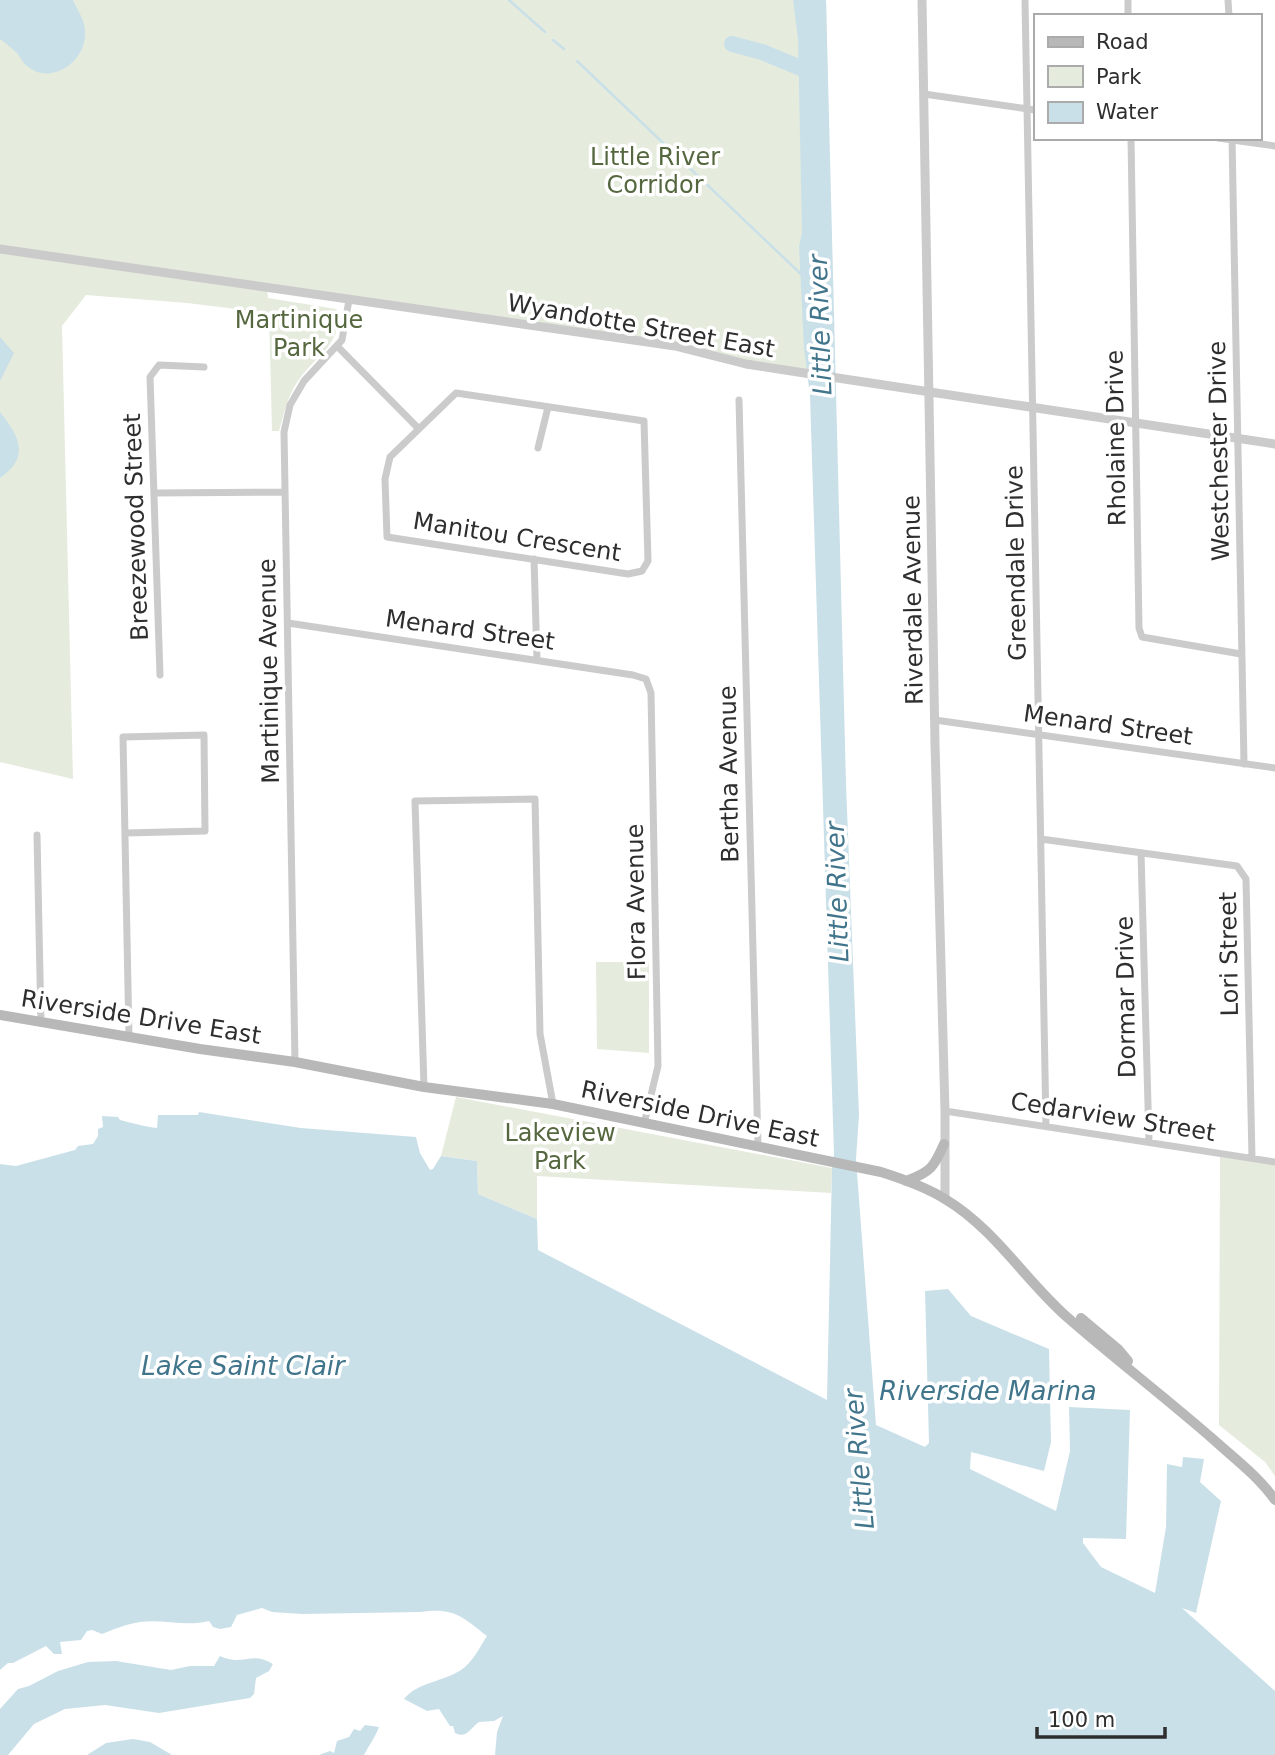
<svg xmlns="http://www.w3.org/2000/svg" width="1275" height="1755" font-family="'DejaVu Sans',sans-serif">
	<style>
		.green { fill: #e5ebdd }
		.water { fill: #cae0e9 }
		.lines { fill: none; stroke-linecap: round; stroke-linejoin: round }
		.stream { stroke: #cae0e9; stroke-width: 2.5 }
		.river { stroke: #cae0e9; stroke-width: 16 }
		.minor { stroke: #cbcbcb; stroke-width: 7 }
		.tertiary { stroke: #cbcbcb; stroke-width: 9 }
		.secondary { stroke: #b8b8b8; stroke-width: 10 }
		.labels { text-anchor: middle; stroke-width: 7; stroke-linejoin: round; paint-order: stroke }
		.park-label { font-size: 24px; fill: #55673e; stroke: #fff }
		.street-label { font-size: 24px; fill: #2e2e2e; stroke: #fff }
		.water-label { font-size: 26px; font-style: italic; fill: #41758b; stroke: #fff }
	</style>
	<rect width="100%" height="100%" fill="#fff"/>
	<path class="green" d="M0 0H826L834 378 675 346 267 288 268 298 336 309 340 315C335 353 315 354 296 384 287 398 284 414 279 431H272L269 313 187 303 86 295 62 326 73 779 0 762Z
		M596 962H649V1053L597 1049Z
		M456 1097 832 1168 831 1193 537 1176V1219L478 1194 477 1161 441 1156Z
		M1220 1157 1275 1164V1476L1265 1462 1219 1425Z"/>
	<path class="water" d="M0 0H73C77 9 85 21 85 30 88 60 52 87 27 66 23 63 20 57 17 53 12 48 6 44 0 39Z
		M793 0H826L846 784 859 1115 856 1159 876 1425 925 1447 929 1443 925 1291 948 1289 971 1316 1049 1349 1051 1442 1044 1471 971 1452 970 1469 1056 1511 1070 1451 1069 1407 1130 1410 1126 1539 1083 1538V1543L1101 1567 1155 1593 1166 1527 1167 1464 1182 1467 1183 1457 1204 1459 1200 1482 1221 1501 1196 1613 1182 1608 1275 1691V1755H495L497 1732 503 1716 494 1721 479 1722C470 1728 467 1739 455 1733L453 1726H450L439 1709 427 1711 404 1699C419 1680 451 1682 468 1664 476 1656 481 1645 487 1636 462 1616 453 1607 420 1612L302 1614 272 1612 262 1608 237 1615 231 1627 220 1629 213 1627 209 1621C186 1627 163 1619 140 1622 127 1624 114 1629 102 1634L92 1630 87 1631 81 1640 60 1642 62 1654H54L46 1646 13 1663H8L0 1670V1164L16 1166 75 1150 78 1146 93 1144 98 1136V1129L103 1127 102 1116 118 1117 120 1120C133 1123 145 1127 157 1128L158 1115H198L199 1112 301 1128 416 1137 420 1153 430 1170 433 1169 441 1156 477 1161 478 1194 537 1219 538 1250 827 1400 832 1168 834 1154 810 396 804 348 799 246 802 233 798 39Z
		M0 337 14 353 0 381Z
		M0 412C19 436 31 456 0 478Z
		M220 1656C243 1667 251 1650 273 1664L269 1671 256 1678 254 1694 250 1698 159 1713 105 1705 65 1709 34 1724 8 1755H0V1709L18 1689 29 1686 58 1671 88 1662 116 1661 171 1670 190 1666H214Z
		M365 1725 379 1727C375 1738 369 1745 364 1755H319L330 1751 334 1753 337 1741 349 1737 354 1729 360 1731Z
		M133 1739 150 1742 172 1755H87L106 1743Z"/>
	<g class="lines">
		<path class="stream" d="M509 0 545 32
			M553 40 564 49
			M577 61 803 276"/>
		<path class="river" d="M732 44 762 52 813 73"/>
		<path class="minor" d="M1025 0 1046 1126
			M1128 0V16
			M1228 0 1229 16
			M924 94 1035 110
			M1131 138 1139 628 1142 637 1241 654
			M1218 138 1275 146
			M1232 138 1244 764
			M338 347 418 428
			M456 393 644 421 648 561 642 571 628 574 387 537 385 479 390 457Z
			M739 400 758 1147
			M538 448 548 407
			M155 493 284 492
			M534 559 537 659
			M288 623 633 675 646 679 651 693 658 1066 644 1124
			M160 675 150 377 159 365 204 367
			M935 720 1275 768
			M126 833 205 831 204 735 123 737 129 1037
			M37 835 41 1023
			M1041 839 1237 866 1246 879 1252 1158
			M1141 853 1149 1141
			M295 1062 284 432 290 405 304 381 342 340 349 300
			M424 1087 415 801 535 799 540 1034 553 1104
			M945 1111 1275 1162"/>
		<path class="tertiary" d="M922 0 935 744 945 1111V1198
			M0 249 675 346 746 364 798 372 1275 444"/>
		<path class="secondary" d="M0 1015 200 1049 295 1062 424 1087 553 1104 881 1172C903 1179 926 1187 945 1199 995 1229 1024 1279 1067 1317 1115 1359 1166 1398 1214 1440 1235 1459 1259 1477 1275 1500
			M906 1181C931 1172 934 1167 944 1144
			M1081 1318 1118 1349 1128 1361"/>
	</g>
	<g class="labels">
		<g class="park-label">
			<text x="655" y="165">Little River<tspan x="655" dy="28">Corridor</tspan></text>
			<text x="299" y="328">Martinique<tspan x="299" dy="28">Park</tspan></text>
			<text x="560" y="1141">Lakeview<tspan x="560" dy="28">Park</tspan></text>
		</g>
		<g class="street-label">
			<text transform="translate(641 326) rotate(10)" y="8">Wyandotte Street East</text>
			<text transform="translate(1116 438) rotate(-91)" y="8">Rholaine Drive</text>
			<text transform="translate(1219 451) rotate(-91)" y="8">Westchester Drive</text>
			<text transform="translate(136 527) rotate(-92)" y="8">Breezewood Street</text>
			<text transform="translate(517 537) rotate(9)" y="8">Manitou Crescent</text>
			<text transform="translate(1016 563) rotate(-91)" y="8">Greendale Drive</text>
			<text transform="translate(913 600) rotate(-91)" y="8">Riverdale Avenue</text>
			<text transform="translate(470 630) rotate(8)" y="8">Menard Street</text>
			<text transform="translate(269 671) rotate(-91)" y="8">Martinique Avenue</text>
			<text transform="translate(1108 725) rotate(8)" y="8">Menard Street</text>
			<text transform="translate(729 774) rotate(-91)" y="8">Bertha Avenue</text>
			<text transform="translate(636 902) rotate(-91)" y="8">Flora Avenue</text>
			<text transform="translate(1229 954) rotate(-91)" y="8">Lori Street</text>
			<text transform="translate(1126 997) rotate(-91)" y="8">Dormar Drive</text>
			<text transform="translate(141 1017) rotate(9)" y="8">Riverside Drive East</text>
			<text transform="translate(700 1114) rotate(12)" y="8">Riverside Drive East</text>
			<text transform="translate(1113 1117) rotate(9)" y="8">Cedarview Street</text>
		</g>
		<g class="water-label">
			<text transform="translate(820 325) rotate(-92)" y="9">Little River</text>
			<text transform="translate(837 892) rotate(-92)" y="9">Little River</text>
			<text x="243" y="1375">Lake Saint Clair</text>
			<text x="988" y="1400">Riverside Marina</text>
			<text transform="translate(859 1459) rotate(-95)" y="9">Little River</text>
		</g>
	</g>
	<rect x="1034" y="14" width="228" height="126" fill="#ffffff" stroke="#ababab" stroke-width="2"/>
	<rect x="1048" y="37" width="35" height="10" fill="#b8b8b8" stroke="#ababab" stroke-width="2"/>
	<text x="1096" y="49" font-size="21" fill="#2e2e2e">Road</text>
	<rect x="1048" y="66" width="35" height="21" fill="#e5ebdd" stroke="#ababab" stroke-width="2"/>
	<text x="1096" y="84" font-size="21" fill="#2e2e2e">Park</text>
	<rect x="1048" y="102" width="35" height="21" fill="#cae0e9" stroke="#ababab" stroke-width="2"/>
	<text x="1096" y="119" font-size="21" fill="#2e2e2e">Water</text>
	<path d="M1037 1727v10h128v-10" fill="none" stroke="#2e2e2e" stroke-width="3.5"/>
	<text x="1048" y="1727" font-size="21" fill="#2e2e2e" stroke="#ffffff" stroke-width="5" paint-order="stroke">100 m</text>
</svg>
